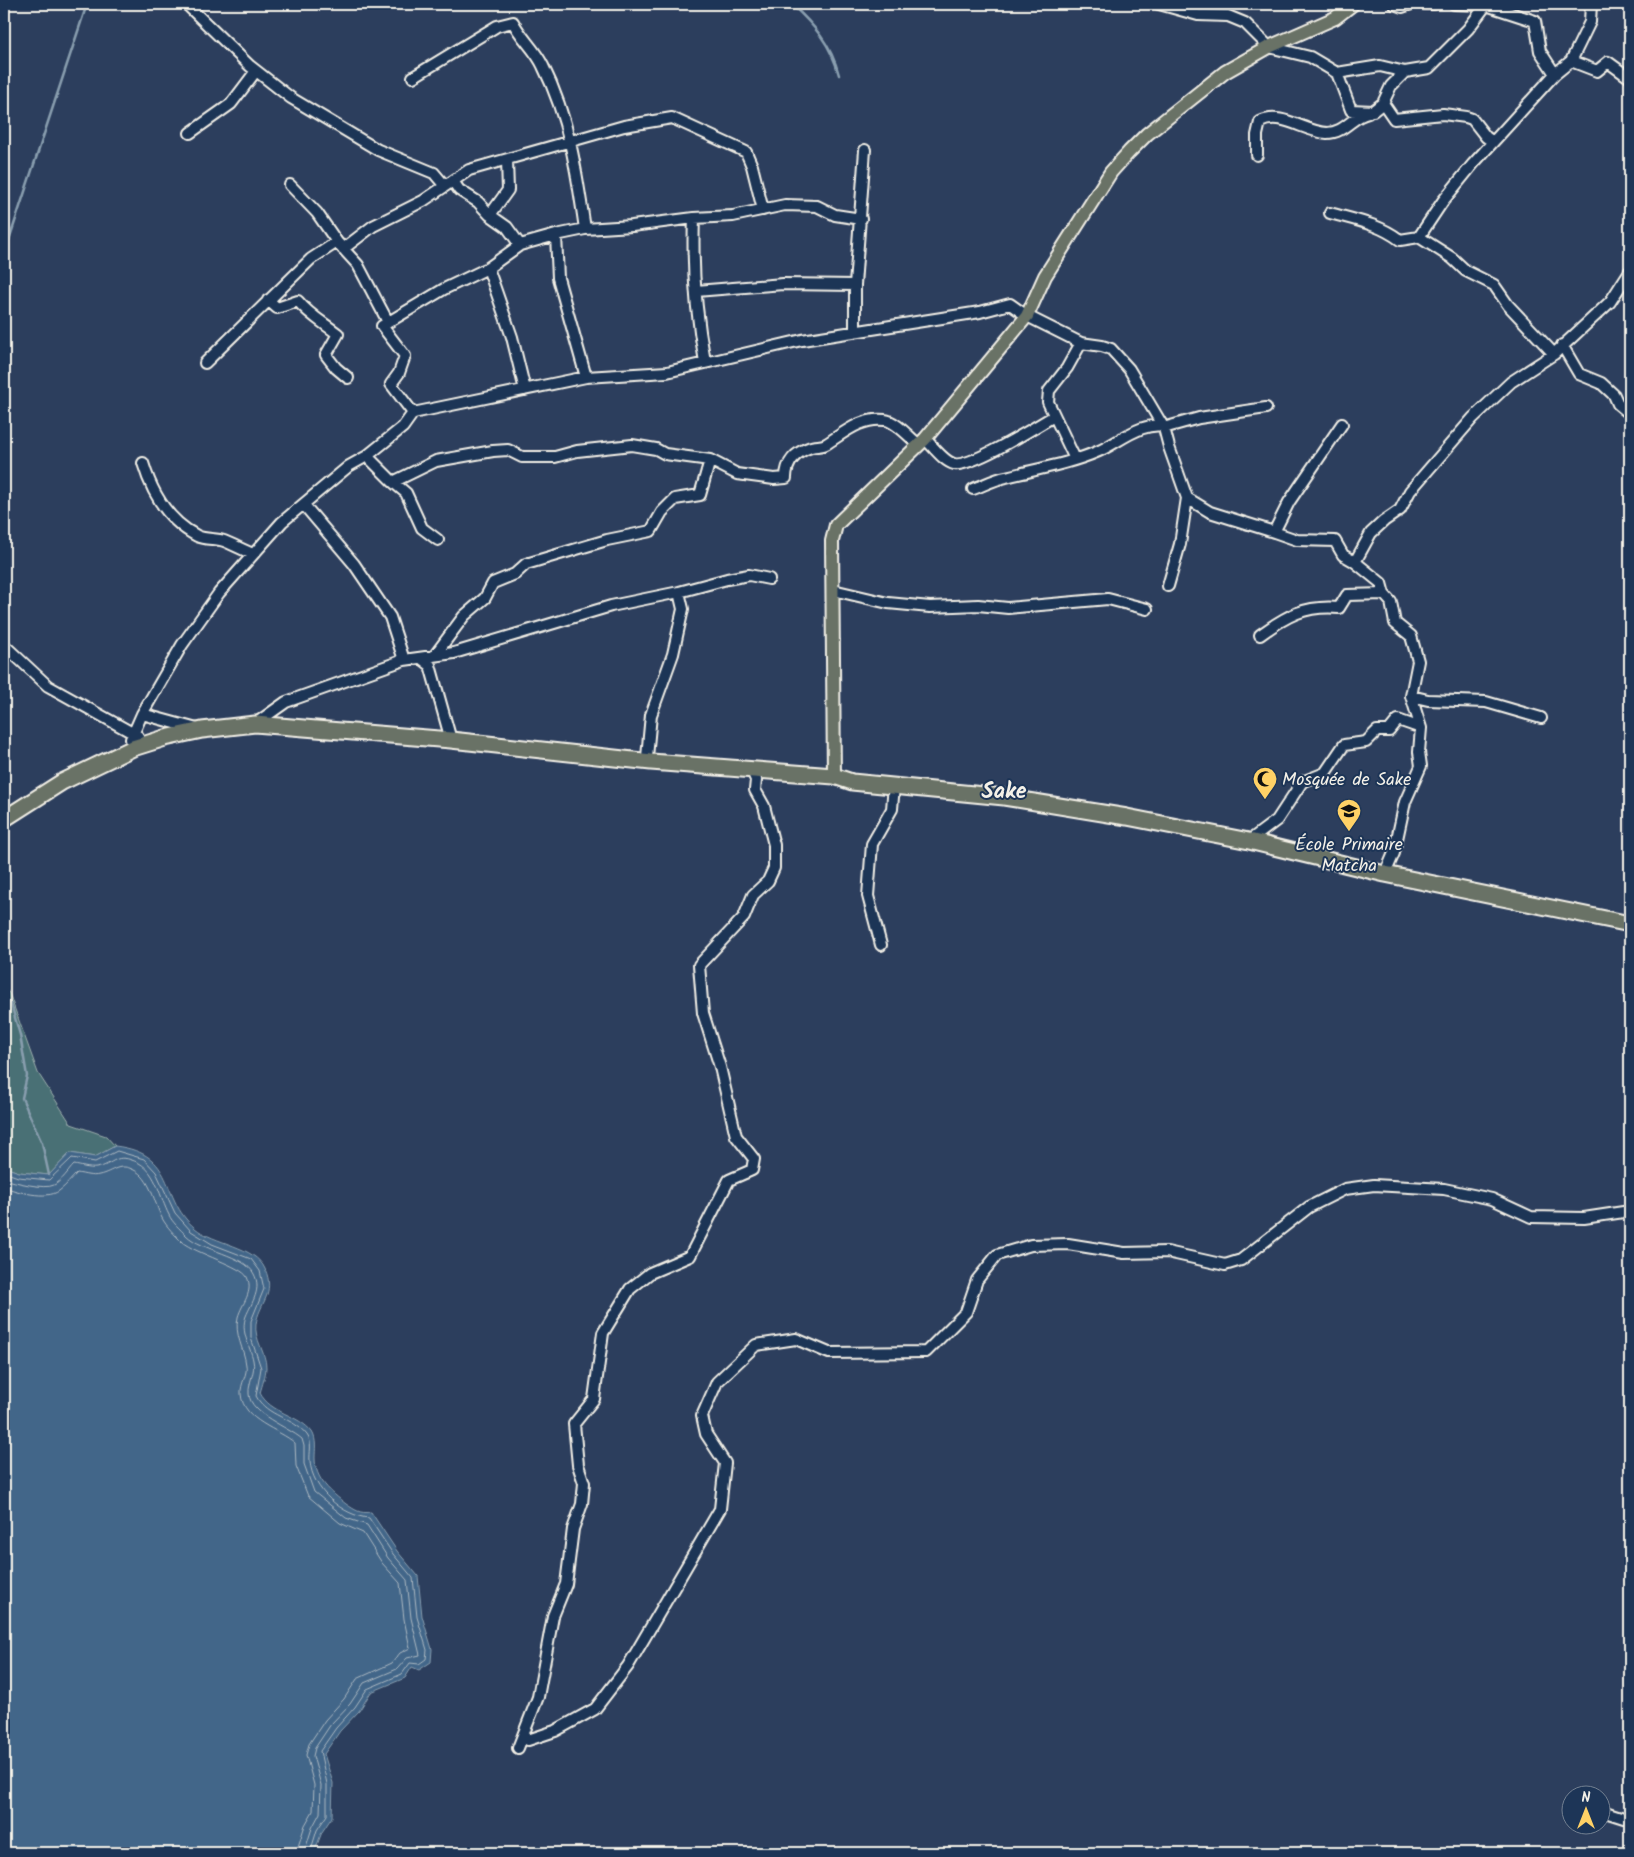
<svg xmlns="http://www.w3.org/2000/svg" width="1634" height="1857" font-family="Kalam,sans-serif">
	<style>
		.green { fill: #497074; stroke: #9eb0ae }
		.water { fill: #426689; stroke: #899eaf }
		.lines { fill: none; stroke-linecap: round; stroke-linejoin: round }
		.shore { stroke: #adb9c2; stroke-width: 1 }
		.stream { stroke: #899eaf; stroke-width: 2.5 }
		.minor-casing { stroke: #f4f1e8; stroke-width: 14 }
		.major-casing { stroke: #f4f1e8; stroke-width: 16 }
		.highway-casing { stroke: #f4f1e8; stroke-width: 19 }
		.minor { stroke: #1d3557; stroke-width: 10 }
		.major { stroke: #697266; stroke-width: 12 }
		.highway { stroke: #697266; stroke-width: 15 }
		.labels { text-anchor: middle; stroke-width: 4; stroke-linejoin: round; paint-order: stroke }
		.poi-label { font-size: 18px; fill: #f4f1e8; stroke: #1d3557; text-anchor: start }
		.district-label { font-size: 22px; font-weight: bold; fill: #f4f1e8; stroke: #1d3557 }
	</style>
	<rect width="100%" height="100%" fill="#2c3e5d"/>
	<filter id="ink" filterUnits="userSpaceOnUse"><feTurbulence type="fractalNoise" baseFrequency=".02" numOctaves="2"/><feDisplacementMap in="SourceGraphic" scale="10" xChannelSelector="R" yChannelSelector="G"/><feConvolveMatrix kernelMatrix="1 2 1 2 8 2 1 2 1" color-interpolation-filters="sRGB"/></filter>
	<g filter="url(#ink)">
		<path class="green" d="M4 987 9 993 38 1073 71 1124 106 1136 115 1146 95 1157 70 1153 49 1175 19 1172 4 1167Z"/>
		<path class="water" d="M115 1146C179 1154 158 1197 195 1228 214 1244 255 1246 265 1269 276 1294 259 1303 256 1324 254 1340 266 1352 266 1367 266 1375 262 1385 260 1393 271 1414 298 1414 312 1432 317 1440 315 1450 315 1458 315 1480 331 1492 346 1504 355 1510 360 1514 371 1512L397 1551 418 1576 422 1616 432 1649 431 1662 419 1670 412 1667 405 1678 371 1692 359 1711 340 1731 324 1754 333 1783 332 1817 322 1832 314 1853H4V1167L19 1172 49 1175 70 1153 95 1157Z"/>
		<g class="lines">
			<path class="shore" d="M4 1172 18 1177 49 1180 72 1158 95 1162 117 1151 144 1159 156 1172 175 1213 191 1231 212 1244 251 1259 260 1271 264 1289 251 1321V1338L261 1368 256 1396C267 1417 293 1417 307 1435 313 1443 309 1453 310 1461 312 1490 343 1516 369 1518L393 1554 413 1578 417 1617 427 1650 426 1659 419 1664 410 1663 402 1674 367 1689 355 1707 336 1728 320 1751 327 1784V1815L317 1830 310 1853
				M4 1179C14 1182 45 1190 54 1185 62 1181 68 1171 74 1165 81 1166 89 1169 96 1168 115 1165 114 1151 139 1163 157 1173 160 1198 169 1215 172 1222 180 1229 186 1235 202 1251 245 1255 254 1274 262 1289 252 1302 246 1316 240 1332 250 1345 253 1360 256 1372 248 1382 249 1394 250 1414 288 1427 302 1439L304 1446V1464L314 1492 346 1518 367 1525 388 1558 407 1580 411 1618 420 1655 407 1658 397 1669 364 1683 350 1704 331 1724 315 1748 313 1756 321 1785 320 1813 312 1828 304 1853
				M4 1187C18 1192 46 1200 59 1191 66 1186 71 1179 77 1173 84 1174 92 1177 99 1175 113 1172 119 1162 134 1170 151 1178 154 1203 162 1218 166 1226 175 1235 182 1242 195 1253 243 1267 247 1277 254 1292 242 1303 238 1317 234 1335 244 1348 246 1365 248 1374 240 1384 241 1394 243 1421 279 1429 295 1443L296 1466 308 1496 340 1523 363 1533 382 1563 400 1583 404 1619 410 1648 400 1653 392 1663 357 1679 344 1699 325 1720 309 1744 306 1755 314 1785 313 1811 305 1825 296 1853"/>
			<path class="stream" d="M791 4C814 25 831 44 839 75
				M4 255 87 4
				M4 978V982
				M4 999 11 1004 20 1035 27 1076 22 1098 42 1143 49 1175"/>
			<defs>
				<path id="minor" d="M186 4 250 66 291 98 378 150 434 173 445 186
					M1159 4 1198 15 1228 16 1245 23 1269 47 1310 57 1337 73 1351 110 1373 111 1383 103 1394 119 1443 114 1466 117 1472 119 1486 137 1493 142
					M1394 4 1402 7 1411 4
					M1425 4H1434
					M1454 4 1486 5 1535 21 1540 51 1555 74
					M1571 61 1597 71 1608 62 1630 78
					M1337 73 1380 66 1405 72 1429 68 1468 29 1486 5
					M413 77 497 26 513 22C521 38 536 50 543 66 569 118 577 173 585 229
					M1383 103 1391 86 1405 72
					M190 133 231 104 256 71
					M1257 155V135L1260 122C1282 111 1304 132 1327 133 1345 133 1352 116 1368 113
					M453 181 459 190 478 202 490 215 507 227 520 245
					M290 185 317 213 337 242 358 265 388 322
					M1330 213C1355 220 1379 224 1400 240L1419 237 1443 201 1473 164 1555 74 1571 61 1590 22 1591 4
					M490 215 508 190 507 160
					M694 218C692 266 696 314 705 362
					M556 235 558 278 586 377
					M1419 237 1452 258 1466 271 1494 285 1508 305 1554 354
					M343 249 373 226 423 201 469 170 624 126 672 118 746 152 752 166 763 210
					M488 268 512 337 525 390
					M696 291 783 284 855 285
					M268 300 277 308 298 301C309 315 324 323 338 334L326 355 336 368 348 378
					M855 331V285L865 150
					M1562 345 1579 374 1601 383 1614 395 1618 404 1630 414
					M205 363 311 259 337 242
					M413 413 391 384 399 373 405 356 382 326 444 289 488 268 520 245 556 235 585 229 632 226 694 218 733 216 785 205 817 206 835 215 861 219
					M925 439C933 446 944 462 954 464 970 468 1037 426 1054 416
					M367 456 393 482 436 461 493 451 508 450 522 457H555L577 451 632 445 656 449 665 454 710 460 737 474 774 479 786 478C786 462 796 452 811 447 816 445 821 447 826 444 844 433 861 417 885 420 896 421 910 438 919 445
					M1075 459 1048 402 1049 391 1067 368 1081 343
					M143 463C152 493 168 521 197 536 205 540 216 538 224 541 234 545 243 550 253 554
					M393 482 406 493 422 528 438 540
					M973 489C984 485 995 479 1006 477 1037 469 1069 464 1099 451 1118 443 1144 419 1167 427L1199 418 1266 408
					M1187 498 1210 512 1274 532 1289 502 1342 424
					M304 505 354 564 390 617 404 660
					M1274 532 1297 540 1335 541 1343 555 1355 562
					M833 590 888 603 930 607 978 605 1008 608 1108 599 1147 609
					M1260 635C1286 616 1305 605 1339 608L1347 595 1384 594
					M4 645 48 686 138 736
					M435 655 464 616 485 598 493 583 515 574 526 564 607 540 651 531 662 512 675 499 700 495 710 460
					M421 658 430 665 451 740
					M1411 696 1428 700 1486 702 1541 718
					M142 714 197 729
					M255 724 286 702 404 660 454 653 611 606 679 592 727 579 749 575 769 579
					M133 748 131 739 142 714 182 645 219 593 282 522 349 466 367 456 403 427 413 413 586 377 667 372 802 340 980 312 1010 304 1027 316 1081 343 1102 346 1111 349 1129 369 1164 428 1169 447 1187 498 1180 544 1168 586
					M651 762 647 757 651 715 673 654 683 609 679 592
					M1249 841 1277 820 1302 782 1325 773 1344 745 1366 742 1377 731H1389L1398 720 1421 728
					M1385 874 1394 853 1405 802 1421 766 1419 752 1421 728 1411 696 1418 661 1411 636 1395 623 1391 602 1384 594 1381 583 1355 562 1371 533 1384 521 1400 510 1410 491 1473 418 1511 382 1554 354 1610 302 1630 271
					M881 945 868 896 872 844 892 809 894 785
					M528 1740 555 1731 595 1709 628 1666 720 1509 725 1463 706 1434 702 1416 717 1382 756 1345 796 1339 829 1353 926 1352 966 1312 977 1280 997 1255 1031 1245 1068 1244 1124 1253 1167 1252 1225 1265 1241 1260 1309 1207 1345 1189 1374 1185 1444 1189 1492 1199 1531 1217 1584 1218 1630 1211
					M518 1748 538 1697 553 1616 566 1584 573 1529 582 1504 584 1483 578 1465 574 1424 594 1399 603 1333 630 1289 650 1273 690 1256 729 1180 752 1170 754 1159 736 1136 720 1067 703 1013 699 965 744 917 753 895 768 881 774 868V845L764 806 755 790 756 780 752 771
					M1602 1811 1630 1820"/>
				<path id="major" d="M834 776 832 541 836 525 925 439 1027 316 1045 276 1111 172 1129 152 1147 134 1225 72 1269 47 1335 18 1353 4"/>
				<path id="highway" d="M4 819 62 782 133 748 165 738 202 730 255 724 451 740 651 762 834 776 852 782 1004 797 1127 817 1249 841 1385 874 1630 924"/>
			</defs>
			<use href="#minor" class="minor-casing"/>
			<use href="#major" class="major-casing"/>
			<use href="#highway" class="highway-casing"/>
			<use href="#minor" class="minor"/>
			<use href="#major" class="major"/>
			<use href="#highway" class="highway"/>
		</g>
	</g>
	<defs>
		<symbol id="mosque-pin" viewBox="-11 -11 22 30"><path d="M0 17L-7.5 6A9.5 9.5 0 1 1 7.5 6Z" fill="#ffd166" stroke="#1d3557"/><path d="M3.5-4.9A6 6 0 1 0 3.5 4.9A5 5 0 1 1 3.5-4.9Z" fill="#111"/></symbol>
		<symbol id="school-pin" viewBox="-11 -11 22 30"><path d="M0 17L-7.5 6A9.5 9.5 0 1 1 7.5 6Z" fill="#ffd166" stroke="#1d3557"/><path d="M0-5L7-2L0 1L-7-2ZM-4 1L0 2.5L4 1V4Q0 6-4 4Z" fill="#111"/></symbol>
	</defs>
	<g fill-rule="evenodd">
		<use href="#mosque-pin" x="1251" y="765" width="28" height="38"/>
		<use href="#school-pin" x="1335" y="797" width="28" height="38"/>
	</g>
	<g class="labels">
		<g class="poi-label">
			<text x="1282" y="785">Mosquée de Sake</text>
			<text x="1349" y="850" text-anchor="middle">École Primaire<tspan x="1349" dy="21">Matcha</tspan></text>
		</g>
		<g class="district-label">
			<text x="1004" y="798">Sake</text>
		</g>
	</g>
	<rect width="1634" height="1857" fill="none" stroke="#1d3557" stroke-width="20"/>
	<rect x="10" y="10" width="1614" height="1837" fill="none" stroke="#f4f1e8" stroke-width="2" filter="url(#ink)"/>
	<g transform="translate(1586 1810)"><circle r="24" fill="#1d3557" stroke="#738091"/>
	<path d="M0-4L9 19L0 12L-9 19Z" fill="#ffd166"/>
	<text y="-8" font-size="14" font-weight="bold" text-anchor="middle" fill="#f4f1e8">N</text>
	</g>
</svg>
